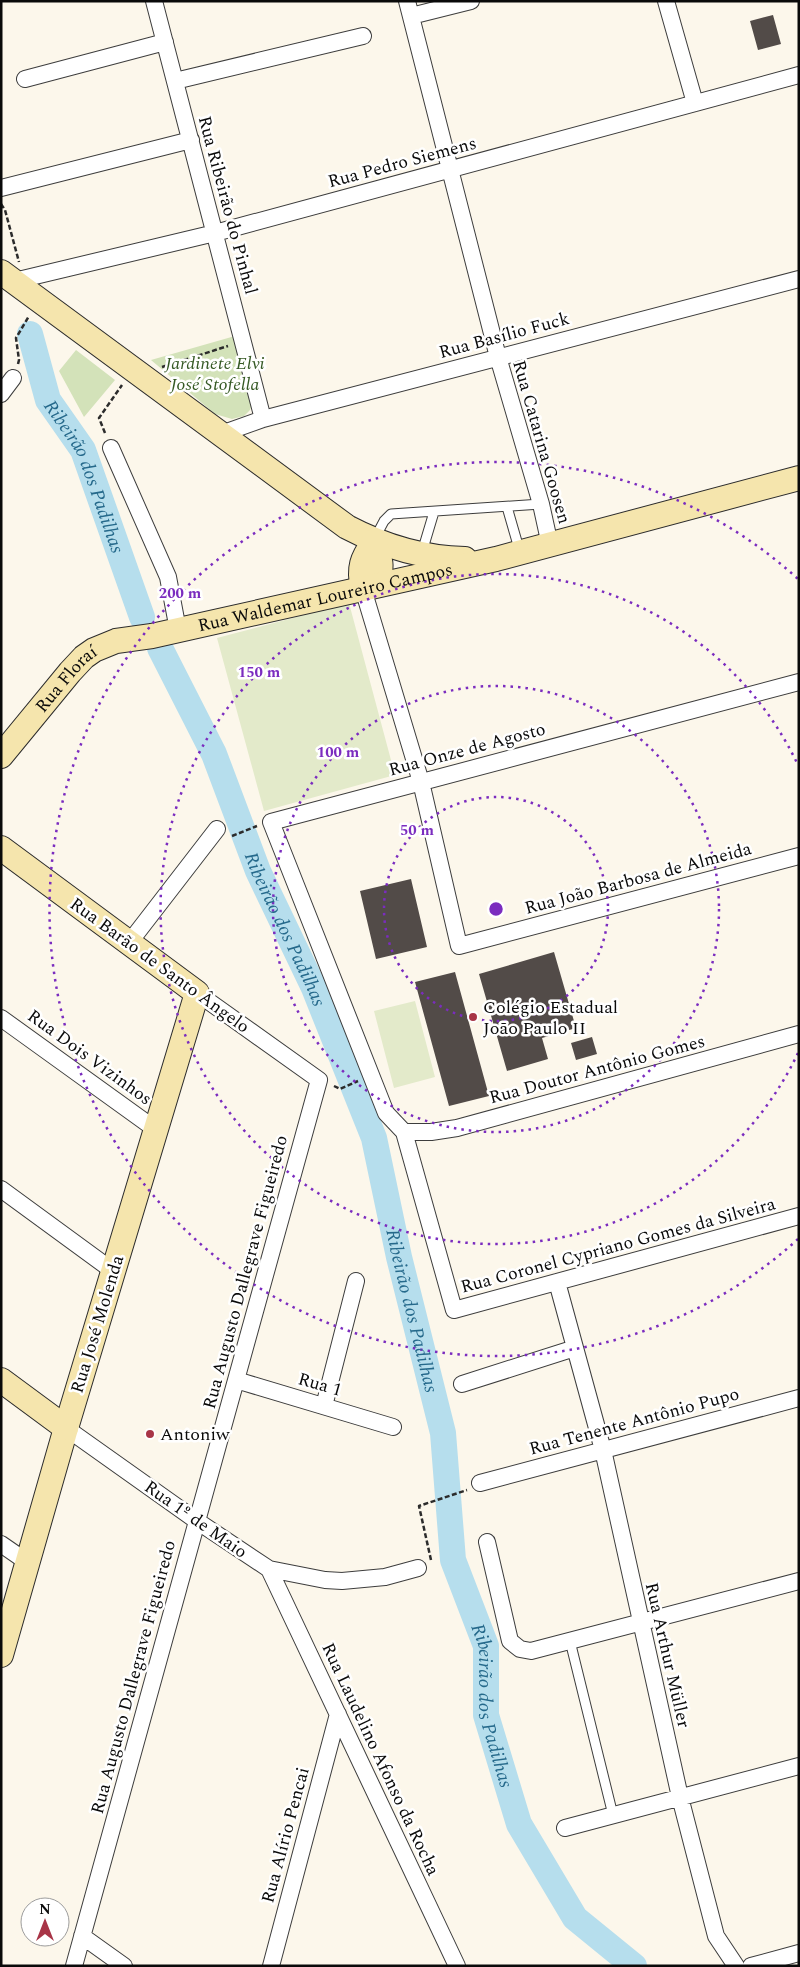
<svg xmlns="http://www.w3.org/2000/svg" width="800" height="1967" font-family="Spectral,serif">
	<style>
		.green { fill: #d3e2b9 }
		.pitch { fill: #e3eaca }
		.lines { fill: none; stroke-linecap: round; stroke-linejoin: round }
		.river { stroke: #b6deed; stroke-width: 26 }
		.building { fill: #524b48 }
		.lane-casing { stroke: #3d3d3d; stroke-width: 11 }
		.street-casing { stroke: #3d3d3d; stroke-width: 18 }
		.secondary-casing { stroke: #2c2c2c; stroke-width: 26 }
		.path { stroke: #2c2c2c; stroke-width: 2.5; stroke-dasharray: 5 2.5; stroke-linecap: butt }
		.lane { stroke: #fff; stroke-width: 9 }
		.street { stroke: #fff; stroke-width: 16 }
		.secondary { stroke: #f5e5ad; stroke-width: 24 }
		.ring { fill: none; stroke: #7b2cbf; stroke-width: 2.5; stroke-dasharray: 2.5 5 }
		.poi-dot { fill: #a83547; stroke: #fff; stroke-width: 2 }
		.labels { text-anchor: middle; stroke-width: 5; stroke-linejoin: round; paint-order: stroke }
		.street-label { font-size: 18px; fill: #0a0a0a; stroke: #fff }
		.park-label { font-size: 18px; font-style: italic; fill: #355924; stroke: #fff }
		.poi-label { font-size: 18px; fill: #0a0a0a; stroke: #fff; text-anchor: start }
		.water-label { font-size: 19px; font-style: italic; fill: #25698b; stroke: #fff }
		.centre { fill: #7b2cbf; stroke: #fff; stroke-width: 2.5 }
		.ring-label { font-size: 15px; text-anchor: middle; font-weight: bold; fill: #7b2cbf; stroke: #fff; stroke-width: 5; stroke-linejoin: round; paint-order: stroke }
	</style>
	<rect width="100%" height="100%" fill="#fcf7eb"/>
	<path class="green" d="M235 336 254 398 250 410 244 416 232 419 215 414 151 360Z
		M76 350 115 380 84 417 59 371Z"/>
	<path class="pitch" d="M349 603 395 775 264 811 217 638Z
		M415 1001 435 1077 394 1088 374 1011Z"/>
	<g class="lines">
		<g class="river">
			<path id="s1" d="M30 334 48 400 83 450 142 617"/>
			<path id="s2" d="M160 648 214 754 258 871 314 988 374 1138 399 1257 443 1433 453 1560 486 1646V1715L519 1824 575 1918 634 1966"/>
		</g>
	</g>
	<path class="building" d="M773 15 781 44 758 50 750 21Z
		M411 879 427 947 376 959 360 891Z
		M554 952 576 1028 542 1038 548 1059 507 1071 479 974Z
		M455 972 489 1096 449 1106 415 982Z
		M592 1037 597 1054 576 1060 571 1043Z"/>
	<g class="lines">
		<defs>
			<path id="lane" d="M507 507 520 552
				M375 538 384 521 391 514 541 504
				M422 552 434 512
				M570 1641 613 1815"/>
			<path id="street" d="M154 1 263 419
				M407 1 498 357 541 504 550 545
				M666 1 695 103
				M411 16 471 1
				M25 79 165 42
				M175 81 363 36
				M1 188 191 140
				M14 281 215 233 799 75
				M1 394 13 378
				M221 434 263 419 799 279
				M111 448 168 577 178 630
				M363 589 421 782 459 946 799 856
				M799 682 271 822 386 1113 404 1132 454 1310 799 1216
				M129 943 217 829
				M1 1018 155 1129
				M404 1132H431L457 1128 799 1034
				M1 1189 113 1271
				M557 1282 603 1450 680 1797 716 1936 736 1966
				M236 1380 393 1427
				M462 1384 575 1348
				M324 1406 356 1281
				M66 1428 197 1521 269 1569 325 1580 342 1581 385 1577 418 1568
				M480 1483 799 1398
				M487 1542 510 1641 520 1649 531 1651 799 1581
				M1 1544 27 1562
				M269 1569 457 1966
				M565 1828 799 1766
				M82 1936 124 1966
				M74 1966 319 1080 197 993
				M271 1966 338 1714
				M751 1966 799 1953"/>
			<g id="secondary">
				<path d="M1 272 347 527C385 547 422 558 465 559"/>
				<path d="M374 541C382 566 387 572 363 589 358 567 362 559 374 541Z"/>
				<path id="s3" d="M1 756 70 672 84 657 94 650 116 641 152 636 496 559 799 478"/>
				<path d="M1 848 197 993 66 1428 1 1655"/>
				<path d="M1 1380 66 1428"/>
			</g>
		</defs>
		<use href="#lane" class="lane-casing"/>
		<use href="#street" class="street-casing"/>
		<use href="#secondary" class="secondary-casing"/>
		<path class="path" d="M1 204 5 210 19 262
			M18 364 19 360 16 338 29 316
			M162 367 228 346
			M105 433 99 418 122 385
			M232 836 257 826
			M334 1086 340 1089 358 1081
			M431 1560 419 1506 467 1490"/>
		<use href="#lane" class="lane"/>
		<use href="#street" class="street"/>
		<use href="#secondary" class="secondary"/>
	</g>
	<g class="ring">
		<circle cx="496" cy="909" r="112"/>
		<circle cx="496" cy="909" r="223"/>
		<path d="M798 1053A335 335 0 1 1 798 765"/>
		<path d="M798 1239A447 447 0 1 1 798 579"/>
	</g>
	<g class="poi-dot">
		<circle cx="473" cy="1017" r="5"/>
		<circle cx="150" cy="1434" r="5"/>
	</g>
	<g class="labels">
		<g class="street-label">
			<text transform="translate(402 162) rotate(-15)" y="6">Rua Pedro Siemens</text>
			<text transform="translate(228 205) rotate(75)" y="6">Rua Ribeirão do Pinhal</text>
			<text transform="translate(504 335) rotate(-15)" y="6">Rua Basílio Fuck</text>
			<text transform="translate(542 442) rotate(74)" y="6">Rua Catarina Goosen</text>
			<text dy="6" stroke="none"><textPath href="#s3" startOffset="379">Rua Waldemar Loureiro Campos</textPath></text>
			<text dy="6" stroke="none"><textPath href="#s3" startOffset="101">Rua Floraí</textPath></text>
			<text transform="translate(467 749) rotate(-15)" y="6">Rua Onze de Agosto</text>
			<text transform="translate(638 878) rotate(-15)" y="6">Rua João Barbosa de Almeida</text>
			<text transform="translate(160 965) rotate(36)" y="6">Rua Barão de Santo Ângelo</text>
			<text transform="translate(90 1057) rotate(36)" y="6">Rua Dois Vizinhos</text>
			<text transform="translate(597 1069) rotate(-15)" y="6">Rua Doutor Antônio Gomes</text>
			<text transform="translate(618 1245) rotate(-15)" y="6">Rua Coronel Cypriano Gomes da Silveira</text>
			<text transform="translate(245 1272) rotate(-75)" y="6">Rua Augusto Dallegrave Figueiredo</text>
			<text transform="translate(97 1324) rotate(-73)" y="6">Rua José Molenda</text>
			<text transform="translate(320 1384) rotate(16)" y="6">Rua 1</text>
			<text transform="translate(634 1421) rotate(-15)" y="6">Rua Tenente Antônio Pupo</text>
			<text transform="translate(196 1519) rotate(35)" y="6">Rua 1º de Maio</text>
			<text transform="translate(668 1655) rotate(77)" y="6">Rua Arthur Müller</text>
			<text transform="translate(133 1677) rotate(-75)" y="6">Rua Augusto Dallegrave Figueiredo</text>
			<text transform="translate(381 1759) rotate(65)" y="6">Rua Laudelino Afonso da Rocha</text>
			<text transform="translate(285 1835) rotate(-75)" y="6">Rua Alírio Pencai</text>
		</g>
		<g class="park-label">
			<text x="215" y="369">Jardinete Elvi<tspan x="215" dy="21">José Stofella</tspan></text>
		</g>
		<g class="poi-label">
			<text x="483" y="1013">Colégio Estadual<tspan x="483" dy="21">João Paulo II</tspan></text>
			<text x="160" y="1440">Antoniw</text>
		</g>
		<g class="water-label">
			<text dy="7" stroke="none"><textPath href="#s1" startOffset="154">Ribeirão dos Padilhas</textPath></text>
			<text dy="7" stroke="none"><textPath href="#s2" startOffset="308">Ribeirão dos Padilhas</textPath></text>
			<text dy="7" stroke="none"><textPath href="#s2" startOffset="712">Ribeirão dos Padilhas</textPath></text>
			<text dy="7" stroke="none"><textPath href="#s2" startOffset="1118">Ribeirão dos Padilhas</textPath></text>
		</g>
	</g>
	<circle cx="496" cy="909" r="8" class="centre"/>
	<g class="ring-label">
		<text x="180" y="598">200 m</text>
		<text x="259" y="677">150 m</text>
		<text x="338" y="757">100 m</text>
		<text x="417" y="835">50 m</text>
	</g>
	<rect width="800" height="1967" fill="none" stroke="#0a0a0a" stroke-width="5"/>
	<g transform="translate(45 1922)"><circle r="24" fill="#ffffff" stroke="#9d9d9d"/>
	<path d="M0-4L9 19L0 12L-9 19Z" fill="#a83547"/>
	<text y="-8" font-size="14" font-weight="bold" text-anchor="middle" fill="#0a0a0a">N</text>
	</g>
</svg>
